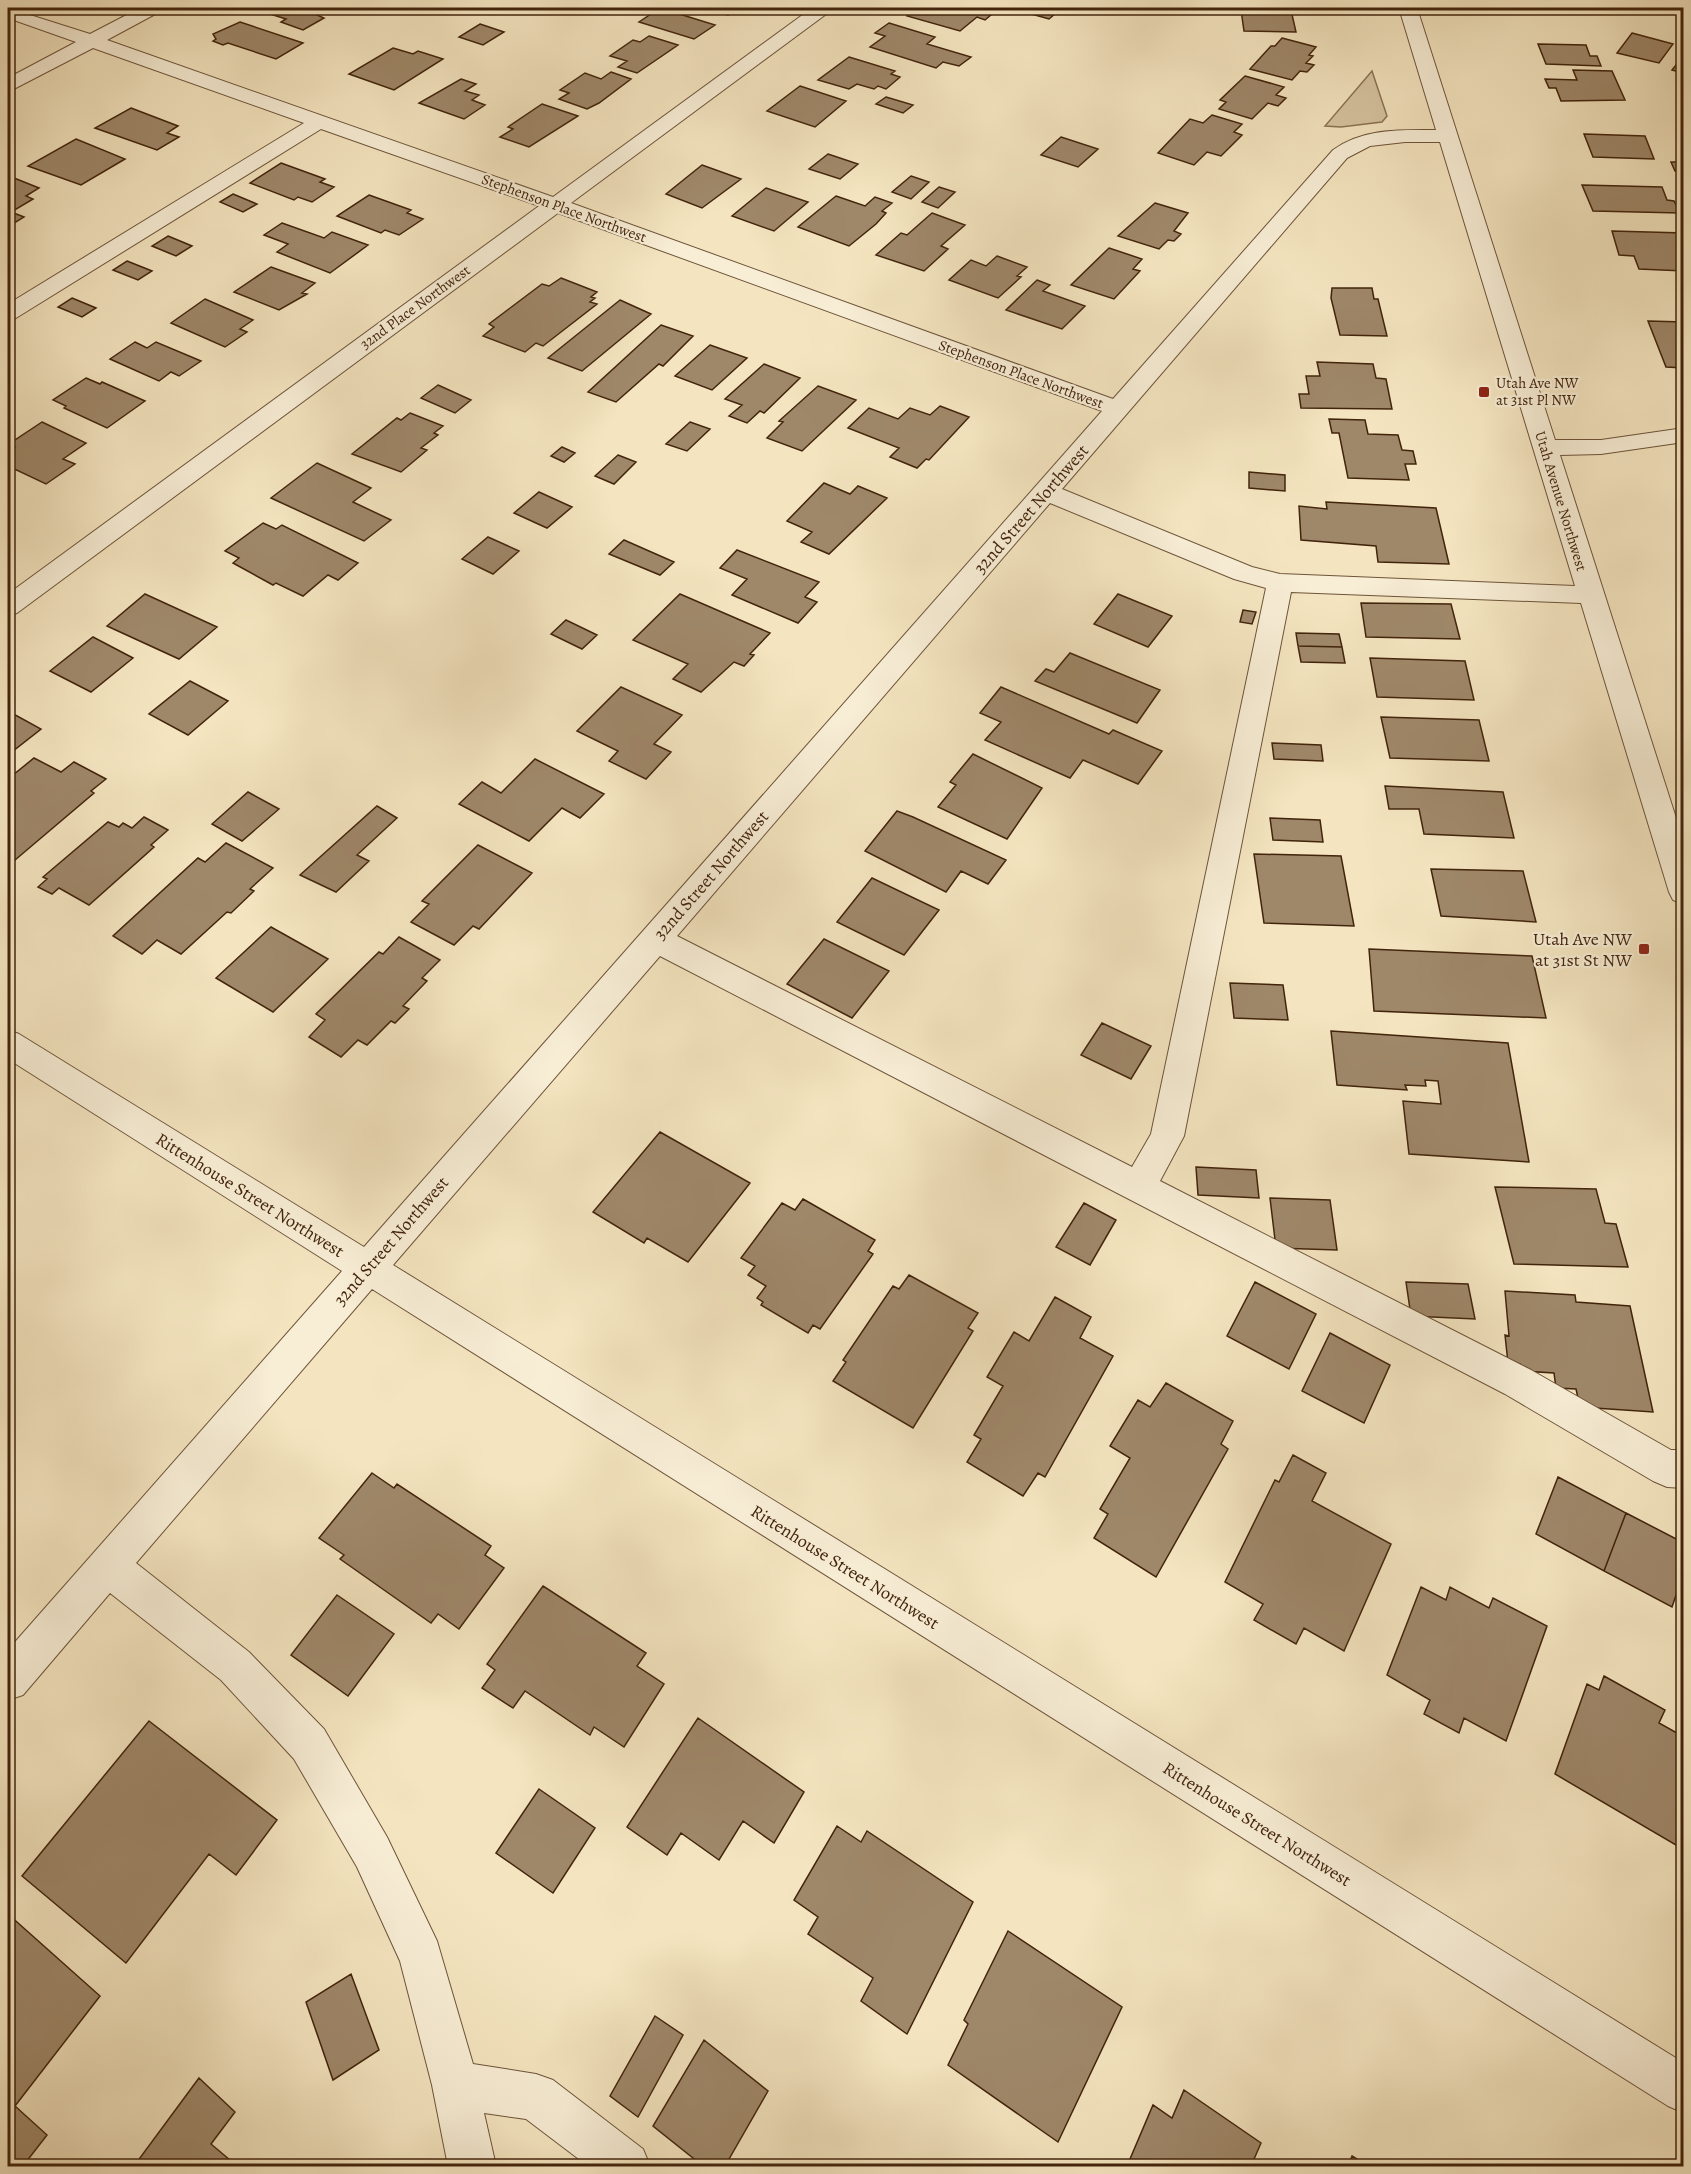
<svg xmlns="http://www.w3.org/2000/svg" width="1691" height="2174" font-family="Alegreya,serif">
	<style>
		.green { fill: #d6c4a1; stroke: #8c7456; stroke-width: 1.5 }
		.building { fill: #9f886a; stroke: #42240c; stroke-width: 1.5 }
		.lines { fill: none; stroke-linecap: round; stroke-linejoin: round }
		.minor-casing { stroke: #6e5439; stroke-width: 2 }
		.minor { fill: #f8eed6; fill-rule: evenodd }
		.poi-dot { fill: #8f2418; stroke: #f8eed6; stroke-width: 2 }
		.labels { text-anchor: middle; stroke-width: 4.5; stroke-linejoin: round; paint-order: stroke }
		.far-street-label { font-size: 15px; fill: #42240c; stroke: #f8eed6 }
		.far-poi-label { font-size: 15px; fill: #42240c; stroke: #f8eed6; text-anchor: start }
		.street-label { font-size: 18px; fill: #42240c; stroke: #f8eed6 }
		.poi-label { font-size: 18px; fill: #42240c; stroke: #f8eed6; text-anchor: end }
	</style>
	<rect width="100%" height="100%" fill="#f4e5c0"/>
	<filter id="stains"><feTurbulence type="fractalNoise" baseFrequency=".00333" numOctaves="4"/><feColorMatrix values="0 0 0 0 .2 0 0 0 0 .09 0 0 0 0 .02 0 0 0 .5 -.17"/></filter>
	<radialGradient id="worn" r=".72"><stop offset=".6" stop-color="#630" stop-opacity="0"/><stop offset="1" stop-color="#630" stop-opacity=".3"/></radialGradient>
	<path class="green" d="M1372 71 1387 116 1382 122 1341 127 1325 126Z"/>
	<path class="building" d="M251 8H330L317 15 324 18 303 30 281 22 286 19Z
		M660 8 715 25 694 39 639 22Z
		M701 8H739L728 15Z
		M903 8H991L998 9 985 20 977 17 960 31 907 16 909 14 898 11Z
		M1019 8H1062L1049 19 1017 10Z
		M1234 8 1291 10 1296 32 1244 31 1241 10Z
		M240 22 303 43 276 59 228 43 223 45 213 41 216 39 213 34Z
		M889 23 935 37 927 44 971 57 959 66 943 62 936 68 870 47 885 36 875 33Z
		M480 24 504 32 483 45 459 37Z
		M1632 33 1673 44 1659 63 1617 53Z
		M649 36 678 45 637 73 618 67 627 61 610 56 633 40 640 42Z
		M1282 38 1316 47 1309 55 1313 56 1306 63 1314 65 1307 72 1300 71 1292 80 1250 69 1271 46H1275Z
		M1538 44 1586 45 1590 56H1597L1601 66 1546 64Z
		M393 48 413 54 418 51 443 59 394 90 349 74Z
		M1684 55V73L1672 70Z
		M849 57 895 71 891 74 900 77 886 89 878 86 874 89 857 84 849 89 818 80Z
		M1573 70 1612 71 1625 100 1561 101 1556 88H1549L1545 79 1577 80Z
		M611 72 631 79 599 103 587 109 559 99 569 93 560 90 585 73 601 79Z
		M1245 76 1284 87 1276 95 1286 98 1278 106 1268 103 1252 119 1219 109 1226 102 1220 100Z
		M461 79 476 84 465 91 479 95 472 100 485 105 464 119 419 103Z
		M800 86 846 101 815 127 767 111Z
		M886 97 913 105 903 113 876 104Z
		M542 104 578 116 529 147 500 137 513 129 508 127Z
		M131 108 178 126 167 133 179 137 157 150 95 128Z
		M1212 115 1242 124 1234 132 1242 135 1221 156 1207 152 1194 165 1158 153 1190 119 1203 123Z
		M1584 134 1645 136 1654 159 1593 157Z
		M1061 137 1098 149 1078 167 1041 155Z
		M76 139 125 159 81 185 28 166Z
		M828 154 858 164 840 179 809 169Z
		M1671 162H1684V171H1675Z
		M281 163 325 179 320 182 334 187 312 202 298 197 294 200 250 183Z
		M702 165 741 179 702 208 666 194Z
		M911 176 929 182 911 199 892 192Z
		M14 178 39 188 26 196 33 199 11 212 24 217 8 227V181Z
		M1582 185 1662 187 1667 200 1674 201 1680 213 1593 211Z
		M939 187 955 192 938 208 922 202Z
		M766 188 808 202 774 231 732 216Z
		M233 194 257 204 243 212 220 202Z
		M369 195 411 210 407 213 423 219 399 235 385 230 381 233 337 216Z
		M836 196 865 206 875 197 892 203 882 211 886 213 876 224 849 246 798 227Z
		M1155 203 1188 213 1174 231 1181 234 1174 241 1168 240 1159 249 1118 236Z
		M932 213 965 225 941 246 948 249 924 271 876 255 901 233 907 235Z
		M282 223 324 238 332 232 368 245 330 273 277 252 288 244 264 235Z
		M1612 231 1684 233V271L1639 269 1634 256 1619 255Z
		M168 236 192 246 176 256 152 246Z
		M1109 248 1142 259 1133 269 1140 271 1114 299 1071 285Z
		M997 256 1027 267 1017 276 1021 277 998 298 949 280 971 260 986 266Z
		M127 261 152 271 138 280 113 270Z
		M271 267 315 283 302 293 307 294 279 310 234 292Z
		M561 278 597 292 591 297 595 298 590 302 597 304 543 346 536 343 525 352 483 336 494 327 489 324 542 284 549 286Z
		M1037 280 1050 285 1043 291 1085 306 1062 329 1006 310Z
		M1332 288H1372L1374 299H1378L1387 336 1340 335 1331 298Z
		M72 298 96 308 82 317 58 307Z
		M205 299 253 320 240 329 247 332 225 347 171 323Z
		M620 300 651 314 582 371 548 358Z
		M1648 321 1684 322V368L1666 367Z
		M661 325 693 336 663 366 659 364 616 402 588 392Z
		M135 342 147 348 156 342 201 361 179 376 171 372 159 381 110 359Z
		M710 345 747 358 712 390 675 376Z
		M1317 362 1373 364 1376 378 1386 379 1392 409 1301 408 1299 394H1309L1306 376H1320Z
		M764 364 800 378 764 413 760 411 747 423 729 416 742 405 725 399Z
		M86 378 100 384 102 382 145 401 107 428 64 408 66 406 53 400Z
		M438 385 471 400 455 413 421 398Z
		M818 386 856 400 802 451 767 438 783 422 779 421Z
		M940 406 969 417 929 460 926 459 917 468 890 457 899 448 848 428 869 408 898 419 910 408 930 415Z
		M410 413 443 426 434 433 438 435 421 448 427 450 401 472 352 454 397 418 401 420Z
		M1329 419 1365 420 1368 434 1398 435 1402 450 1413 451 1416 464H1405L1409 480 1348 478 1339 433H1332Z
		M42 422 86 443 63 459 75 464 46 484 8 466V452L15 447 9 444Z
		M690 422 710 429 687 451 666 444Z
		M562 447 575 453 564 462 551 456Z
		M618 455 636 462 614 484 595 476Z
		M317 463 371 488 353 502 391 520 364 541 271 498Z
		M1249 472 1285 475V491L1249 488Z
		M824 483 850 494 858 486 887 498 829 554 801 542 812 532 787 521Z
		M539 492 572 507 547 528 514 513Z
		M1326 502 1436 508 1449 564 1378 562 1376 546 1301 540 1299 506 1327 509Z
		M263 523 276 529 282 525 358 563 338 580 328 575 303 596 276 583 273 585 233 563 239 558 225 551Z
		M488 537 519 551 493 574 462 559Z
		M624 540 674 562 660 575 609 554Z
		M737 550 819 582 805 597 817 602 798 623 732 595 747 579 720 568Z
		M145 594 217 627 179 659 107 626Z
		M680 594 770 633 750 654 754 655 744 666 734 662 701 692 673 679 688 664 633 640Z
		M1118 594 1172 616 1148 647 1094 624Z
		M1361 603 1451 604 1460 639 1366 637Z
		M1243 610 1256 612 1252 624 1240 622Z
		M566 620 597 635 582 649 551 634Z
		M1296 633 1339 634 1342 647 1298 646Z
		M93 637 133 658 91 692 50 671Z
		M1298 646 1342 647 1345 663 1301 662Z
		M1070 653 1160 690 1137 723 1035 681 1046 669 1054 672Z
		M1370 658 1465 661 1474 700 1377 697Z
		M190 681 228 701 188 735 149 714Z
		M621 687 682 715 654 744 671 752 646 779 609 761 618 751 577 731Z
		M1001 687 1109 734 1113 730 1162 751 1138 784 1083 760 1070 778 985 740 1001 722 980 713Z
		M8 711 41 729 8 755Z
		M1381 717 1479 720 1489 761 1390 758Z
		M1272 743 1321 745 1323 761 1274 759Z
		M973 754 1042 788 1007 839 938 807 956 785 950 782Z
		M34 758 61 772 74 762 106 779 91 791 94 793 8 866V779Z
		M535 759 604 794 580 818 562 808 529 841 459 804 482 782 501 793Z
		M1385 786 1503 792 1514 838 1424 834 1419 809H1389Z
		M248 792 279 809 242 841 212 824Z
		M377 806 397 818 357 855 369 861 336 892 300 875Z
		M897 811 913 817 1006 860 988 884 961 871 946 892 865 851Z
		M144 817 168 830 151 845 154 847 89 905 59 888 52 894 38 887 47 879 43 877 108 822 119 827 123 823 132 828Z
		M1270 818 1320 820 1323 842 1273 840Z
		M226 843 273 868 250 889 254 891 231 913 227 912 181 954 157 940 142 954 113 936 198 858 205 862Z
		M478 845 532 873 479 929 473 926 454 945 411 922 429 904 422 901Z
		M1254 854 1341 856 1354 926 1264 923Z
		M1431 869 1523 871 1536 922 1441 916Z
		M872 878 939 910 904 955 837 922Z
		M271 927 328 959 273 1012 216 978Z
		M399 937 440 960 422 978 427 981 403 1006 409 1009 395 1023 391 1021 367 1045 358 1040 341 1057 309 1037 325 1020 316 1014 379 952 383 954Z
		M824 939 889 971 852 1018 787 984Z
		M1369 949 1532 956 1546 1018 1374 1011Z
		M1230 983 1283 985 1288 1020 1234 1018Z
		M1102 1023 1151 1046 1131 1079 1081 1055Z
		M1331 1031 1508 1043 1529 1162 1409 1154 1403 1101 1441 1104 1438 1081 1425 1080 1426 1086 1405 1085 1407 1090 1337 1085Z
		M660 1132 750 1183 688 1262 647 1238 644 1243 593 1212Z
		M1196 1167 1256 1170 1259 1198 1198 1195Z
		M1495 1187 1596 1189 1605 1223 1616 1224 1628 1267 1514 1264Z
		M1270 1198 1330 1200 1337 1250 1276 1248Z
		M803 1199 875 1240 868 1251 873 1254 820 1329 813 1325 808 1333 761 1305 763 1302 757 1298 766 1286 748 1275 755 1266 741 1258 782 1203 795 1210Z
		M1084 1203 1116 1220 1090 1265 1056 1247Z
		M909 1275 978 1313 968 1328 973 1331 913 1428 833 1381 846 1362 843 1360 893 1286 899 1289Z
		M1255 1282 1316 1314 1289 1369 1227 1336Z
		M1406 1282 1468 1284 1475 1319 1411 1316Z
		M1505 1291 1575 1295 1576 1302 1630 1306 1653 1412 1580 1407 1576 1389 1556 1388 1554 1373 1522 1371 1520 1364 1508 1363 1505 1335 1509 1336Z
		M1055 1297 1091 1317 1080 1338 1113 1356 1045 1477 1038 1473 1023 1496 967 1462 981 1439 974 1435 1003 1386 987 1377 1014 1332 1029 1341Z
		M1330 1333 1390 1365 1364 1423 1302 1391Z
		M1166 1383 1233 1421 1221 1444 1228 1449 1156 1577 1094 1538 1108 1514 1100 1509 1130 1458 1110 1446 1138 1400 1150 1407Z
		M1293 1455 1326 1473 1312 1501 1391 1544 1344 1651 1304 1628 1296 1644 1254 1620 1263 1604 1225 1582 1275 1480 1279 1482Z
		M372 1473 394 1488 397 1484 491 1546 485 1555 504 1568 459 1629 438 1614 431 1623 340 1559 344 1555 319 1538Z
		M1558 1477 1626 1513 1604 1571 1536 1534Z
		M1626 1513 1684 1543V1572L1672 1607 1604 1571Z
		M543 1586 646 1653 637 1666 664 1684 624 1747 594 1727 590 1735 525 1691 513 1708 482 1688 495 1670 487 1664Z
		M1421 1587 1446 1600 1450 1587 1489 1608 1493 1598 1547 1626 1506 1741 1464 1718 1459 1733 1424 1714 1430 1700 1387 1675Z
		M337 1595 394 1634 348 1696 291 1655Z
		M1604 1676 1665 1710 1659 1723 1684 1737 1681 1848 1555 1774 1587 1684 1599 1690Z
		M698 1718 804 1792 774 1843 743 1821 719 1860 681 1833 667 1855 627 1827Z
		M149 1721 277 1820 236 1875 209 1854 126 1963 22 1876Z
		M539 1789 595 1828 553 1893 496 1853Z
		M837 1826 861 1842 867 1831 973 1902 907 2034 861 2001 873 1978 808 1934 818 1917 794 1900Z
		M8 1914 100 1996 15 2106 47 2135 23 2166H8Z
		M1008 1931 1122 2007 1058 2142 948 2065 968 2024 964 2020Z
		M351 1974 379 2050 333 2080 306 2002Z
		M655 2016 683 2035 638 2117 610 2096Z
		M704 2040 768 2091 725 2166H703L653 2126Z
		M199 2078 235 2112 211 2144 237 2166H134Z
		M1184 2090 1261 2143 1251 2166H1127L1153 2105 1172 2118Z
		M1352 2156 1368 2166H1348Z"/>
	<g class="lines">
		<defs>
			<path id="minor" d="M8 8 90 34 140 8H162L159 12 107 40 553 197 812 8H832L829 12 571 203 1113 399 1333 150C1364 128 1400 130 1436 130L1399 8H1417L1555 440H1601L1684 428V442L1601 454 1560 455 1684 843V904L1673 900 1669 892 1581 603 1291 592 1184 1136 1160 1181 1531 1370 1671 1450H1684V1488L1667 1487 1653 1481 1505 1394 660 956 393 1265 1684 2063V2113L1668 2106 372 1289 136 1563 249 1652 324 1729 387 1837 437 1941 473 2064 536 2074 553 2080 643 2149 650 2166H588L526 2119 484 2113 496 2166H448L432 2085 400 1961 357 1867 294 1759 221 1680 110 1593 23 1695 8 1700V1650L342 1271 8 1059V1030L19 1034 364 1247 1102 411 558 213 17 613 8 616V594L539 206 321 129 16 318 8 320V304L304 123 93 48 8 92V78L76 42 8 18ZM1405 142H1440L1575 586 1280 574 1252 567 1062 489 1347 158 1370 146ZM1050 503 1234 579 1266 588 1151 1134 1132 1167 677 936Z"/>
		</defs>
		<use href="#minor" class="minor-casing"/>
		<use href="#minor" class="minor"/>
	</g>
	<g class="poi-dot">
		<rect x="1478" y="386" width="12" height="12" rx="3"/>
		<rect x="1638" y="943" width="12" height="12" rx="3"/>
	</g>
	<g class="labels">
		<g class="far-street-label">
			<text transform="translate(564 208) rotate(20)" y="5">Stephenson Place Northwest</text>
			<text transform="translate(415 307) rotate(-36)" y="5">32nd Place Northwest</text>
			<text transform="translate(1021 374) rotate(20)" y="5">Stephenson Place Northwest</text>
			<text transform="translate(1561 501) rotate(73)" y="5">Utah Avenue Northwest</text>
		</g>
		<g class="far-poi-label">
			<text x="1496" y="388">Utah Ave NW<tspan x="1496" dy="17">at 31st Pl NW</tspan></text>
		</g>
		<g class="street-label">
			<text transform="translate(1031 509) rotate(-49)" y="6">32nd Street Northwest</text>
			<text transform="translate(711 875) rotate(-49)" y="6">32nd Street Northwest</text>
			<text transform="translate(250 1195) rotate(32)" y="6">Rittenhouse Street Northwest</text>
			<text transform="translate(391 1241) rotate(-49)" y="6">32nd Street Northwest</text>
			<text transform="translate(845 1567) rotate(32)" y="6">Rittenhouse Street Northwest</text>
			<text transform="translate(1257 1824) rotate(32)" y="6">Rittenhouse Street Northwest</text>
		</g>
		<g class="poi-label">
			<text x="1632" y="945">Utah Ave NW<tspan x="1632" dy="21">at 31st St NW</tspan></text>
		</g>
	</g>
	<rect width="1691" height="2174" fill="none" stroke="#f4e5c0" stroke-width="30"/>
	<rect x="9" y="9" width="1673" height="2156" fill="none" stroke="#42240c" stroke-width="3"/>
	<rect x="15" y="15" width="1661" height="2144" fill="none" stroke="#42240c" stroke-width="1.5"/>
	<rect width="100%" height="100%" filter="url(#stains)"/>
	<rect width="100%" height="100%" fill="url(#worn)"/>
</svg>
